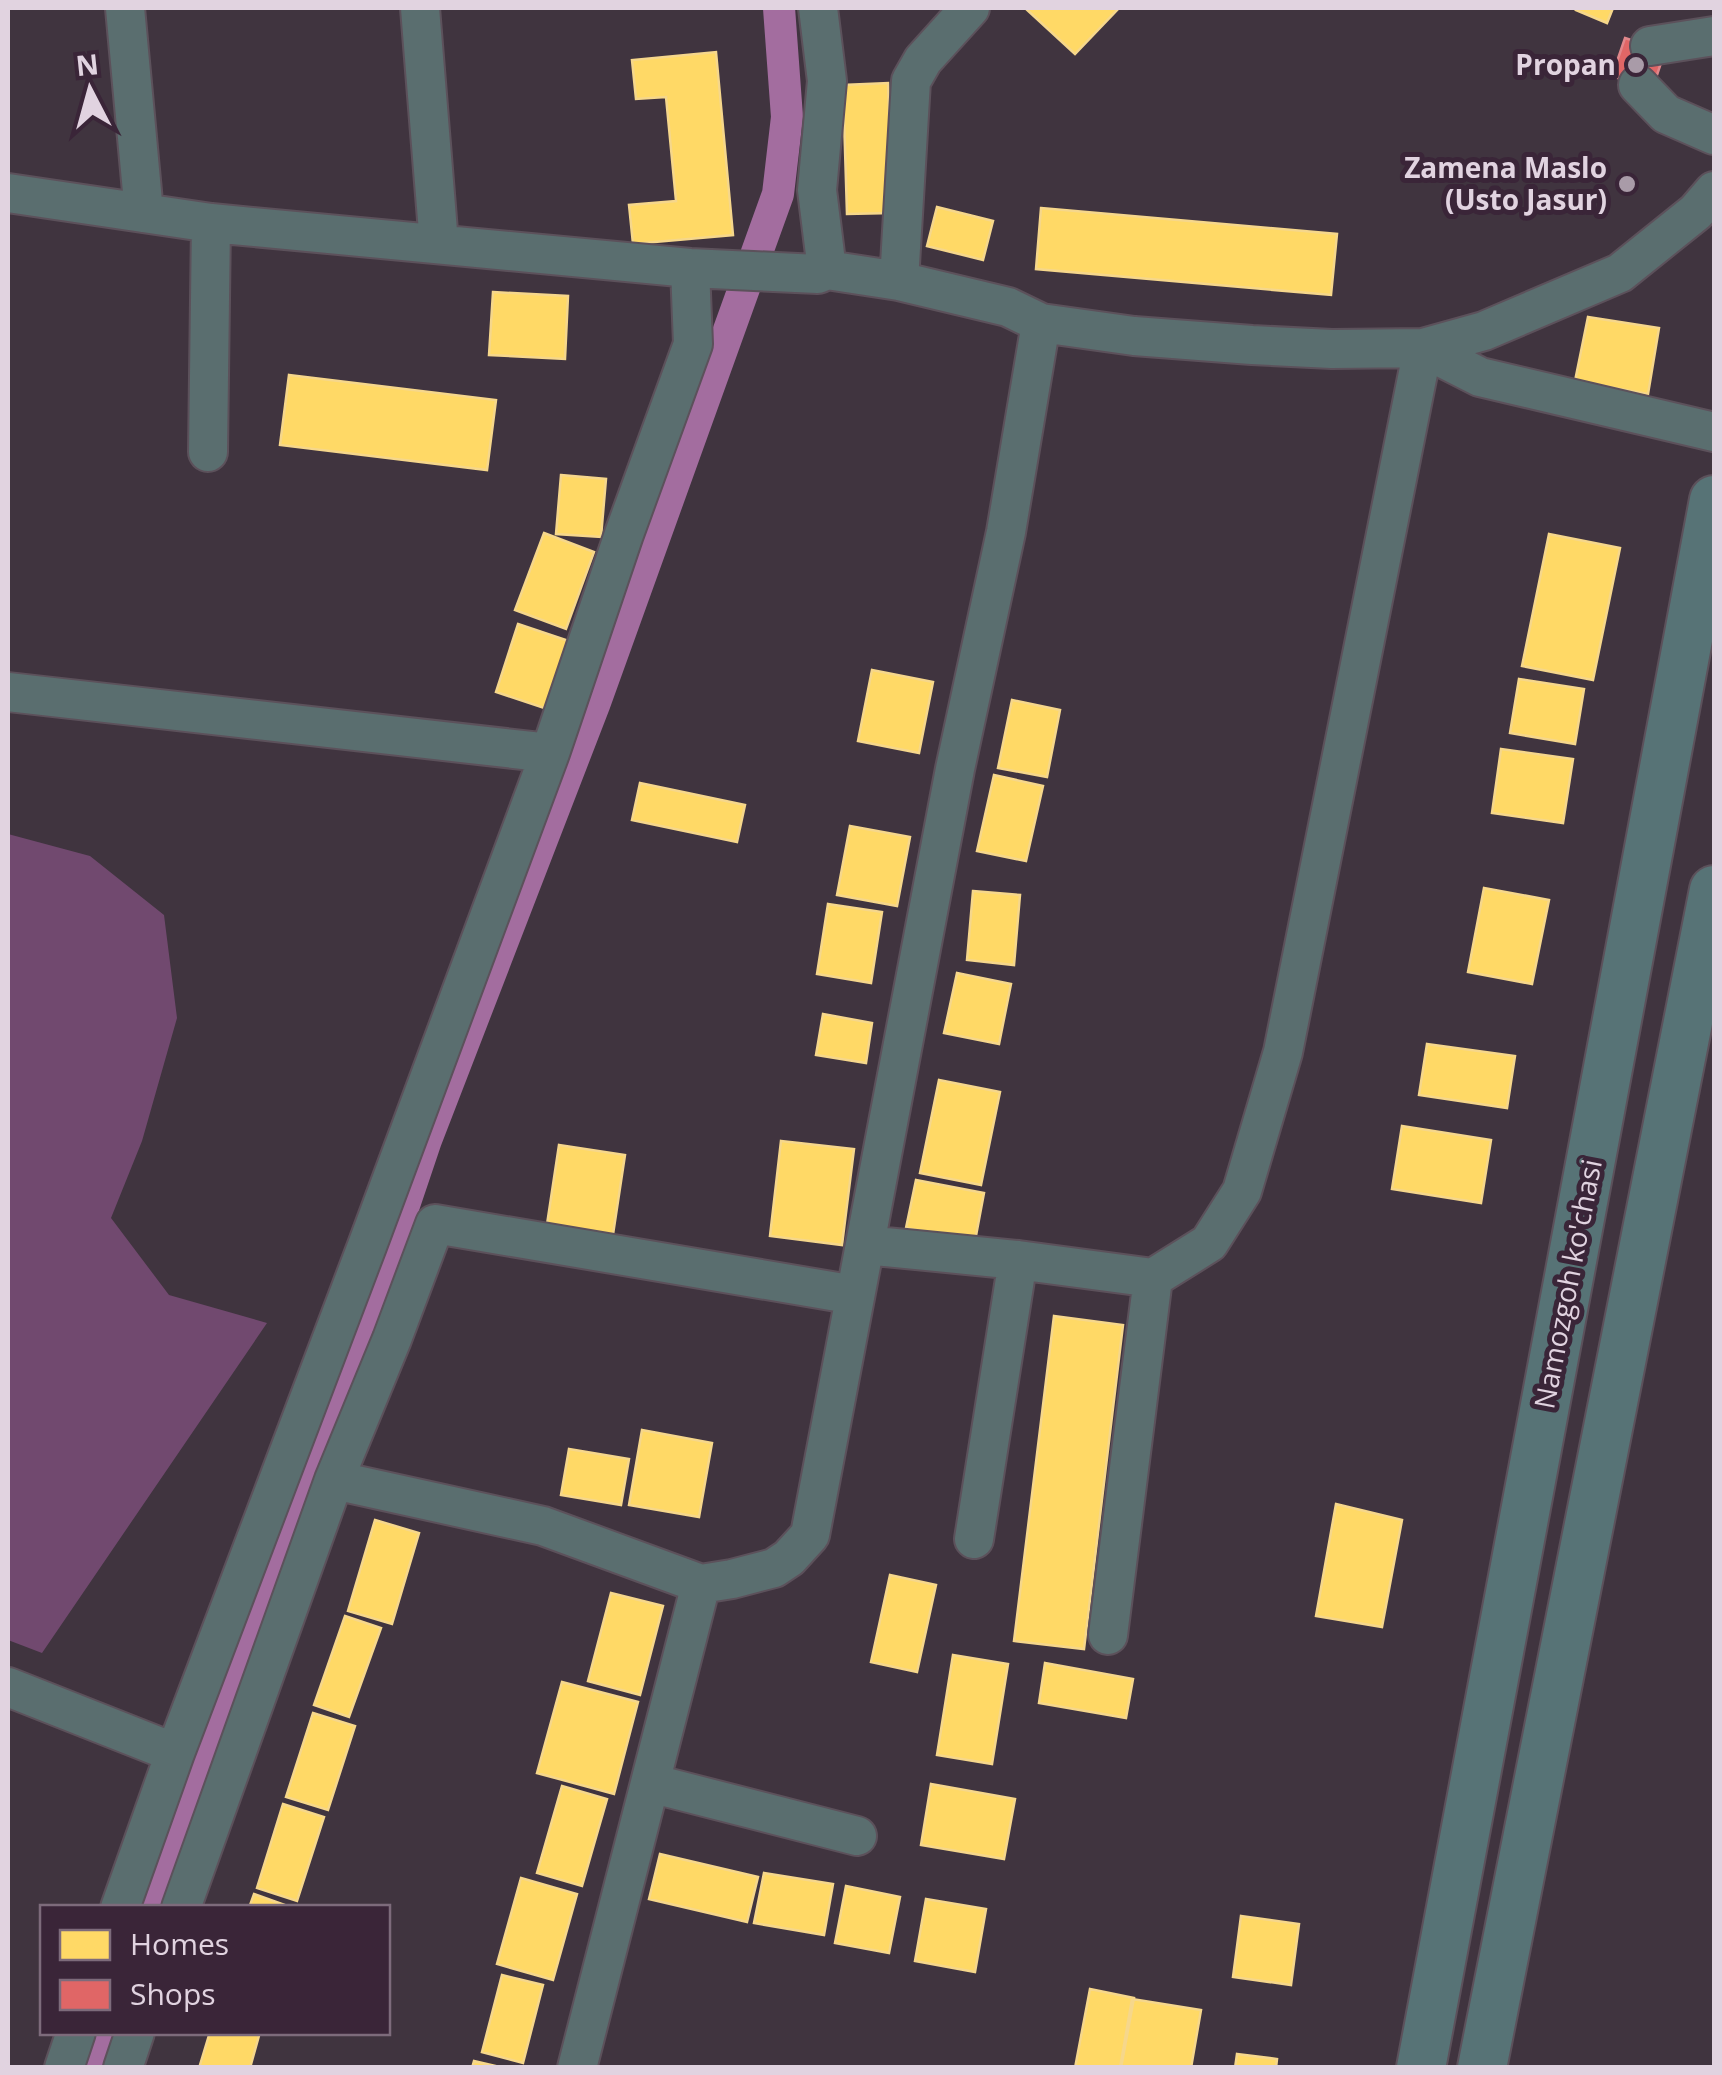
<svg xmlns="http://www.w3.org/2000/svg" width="1722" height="2075" font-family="'Open Sans',sans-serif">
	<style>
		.green { fill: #71496f }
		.homes { fill: #ffd966; stroke: #f6d78b; stroke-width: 2.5 }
		.shops { fill: #e06666; stroke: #e0878b; stroke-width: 2.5 }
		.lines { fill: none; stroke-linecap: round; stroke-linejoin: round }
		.canal { stroke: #a36d9f; stroke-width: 32 }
		.minor-casing { stroke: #5c515b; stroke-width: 42 }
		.major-casing { stroke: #5c515b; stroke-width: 52 }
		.minor { stroke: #5a6e6f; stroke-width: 38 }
		.major { stroke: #577376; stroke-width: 48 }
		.poi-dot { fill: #a99ba8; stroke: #3a2538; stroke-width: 4 }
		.labels { text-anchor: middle; stroke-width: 10; stroke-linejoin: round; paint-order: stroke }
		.poi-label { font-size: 28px; font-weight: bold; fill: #e1d3e0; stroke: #3a2538; text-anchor: end }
		.street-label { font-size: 28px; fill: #e1d3e0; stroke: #3a2538 }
	</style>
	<rect width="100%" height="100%" fill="#40343f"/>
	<path class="green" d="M8 834 90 856 164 915 177 1018 142 1141 111 1218 169 1295 267 1323 42 1653 8 1640Z"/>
	<path class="homes" d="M1025 8H1119L1075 54Z
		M1577 8H1613L1607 23 1576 10Z
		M716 52 733 235 633 244 629 205 676 201 666 97 636 99 632 60Z
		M888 83 892 213 847 214 843 85Z
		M937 207 993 221 983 260 927 246Z
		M1041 208 1337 234 1331 295 1036 269Z
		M493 292 568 296 565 359 489 355Z
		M1588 317 1659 328 1648 394 1575 381Z
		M289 375 496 400 487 470 280 445Z
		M561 475 606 479 601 537 556 534Z
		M544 533 594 552 566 629 515 610Z
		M1549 534 1620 548 1593 680 1522 666Z
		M518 624 569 641 547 709 496 692Z
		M872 670 933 682 919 753 858 741Z
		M1519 679 1584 689 1575 744 1510 733Z
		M1012 700 1060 710 1047 777 998 768Z
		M1501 749 1573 759 1563 823 1492 813Z
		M994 775 1043 786 1026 861 977 851Z
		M640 783 745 805 737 842 632 820Z
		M850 826 910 837 897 906 837 895Z
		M1484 888 1549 900 1532 984 1468 972Z
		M973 891 1020 895 1014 965 967 960Z
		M828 904 882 912 871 983 817 974Z
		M957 973 1011 984 999 1044 944 1033Z
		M823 1014 872 1023 866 1063 816 1055Z
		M1427 1044 1515 1056 1507 1108 1419 1095Z
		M939 1080 1000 1092 981 1185 920 1173Z
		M1402 1126 1491 1140 1481 1203 1392 1189Z
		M781 1141 854 1149 842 1245 770 1236Z
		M559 1145 625 1155 612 1241 546 1231Z
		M916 1180 984 1193 975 1241 906 1228Z
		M1054 1316 1123 1325 1084 1649 1014 1641Z
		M642 1430 712 1443 699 1517 629 1505Z
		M569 1449 629 1459 621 1505 561 1495Z
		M1336 1504 1402 1520 1382 1627 1316 1616Z
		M375 1520 419 1533 392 1624 348 1611Z
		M890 1575 936 1585 917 1672 871 1662Z
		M611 1593 663 1606 640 1695 588 1681Z
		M345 1616 381 1628 349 1717 314 1705Z
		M953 1655 1008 1664 992 1764 937 1755Z
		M1045 1663 1133 1679 1126 1718 1039 1703Z
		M562 1682 638 1702 614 1794 537 1773Z
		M313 1713 355 1726 328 1810 286 1797Z
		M931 1784 1015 1799 1004 1859 921 1845Z
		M562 1786 607 1799 582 1886 537 1873Z
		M283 1804 324 1817 297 1901 257 1888Z
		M660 1854 758 1877 747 1922 649 1899Z
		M764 1873 833 1884 824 1935 754 1923Z
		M521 1878 577 1894 553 1980 497 1964Z
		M846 1886 900 1897 889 1953 835 1943Z
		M254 1894 293 1908H249Z
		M926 1899 986 1909 975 1972 915 1961Z
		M1241 1916 1299 1924 1291 1985 1233 1977Z
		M502 1975 543 1985 523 2063 482 2052Z
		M1090 1989 1134 1998 1121 2068H1075Z
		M1132 1999 1201 2010 1191 2068H1120Z
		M210 2032H260L250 2068H208L200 2065Z
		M1237 2054 1277 2059 1276 2068H1235Z
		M474 2061 504 2068H472Z"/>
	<path class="shops" d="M1625 38 1665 51 1652 90 1612 76Z"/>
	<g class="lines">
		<path class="canal" d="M152 1908 182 1833 369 1309 426 1140 594 705 778 194 787 117 779 8
			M88 2068 102 2032"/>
		<defs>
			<path id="minor" d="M125 8 144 213
				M420 8 439 244
				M818 8 827 81 817 190 827 270
				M1650 46 1714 36
				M1638 85 1666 114 1714 135
				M8 193 211 223 690 268 818 274 827 270 899 281 1008 307 1041 323 1134 336 1252 345 1332 349 1423 348 1480 377 1714 432
				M899 281 911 81 923 60 970 8
				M208 452 211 223
				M8 692 550 753
				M865 1245 1018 1260 1153 1278
				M334 1480 543 1526 701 1584 732 1579 774 1568 789 1558 810 1535 955 769 1006 532 1041 323
				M974 1539 1018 1260
				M1108 1635 1153 1278 1209 1243 1242 1191 1283 1052 1423 348 1484 331 1620 273 1696 212 1714 191
				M8 1687 175 1753 367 1246 550 753 624 534 693 344 690 268
				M650 1783 857 1836
				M120 1908 175 1753
				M181 1908 334 1480 392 1339 435 1224 855 1295
				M64 2068 76 2032
				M123 2068 135 2032
				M577 2068 701 1584"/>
			<path id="major" d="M1421 2068C1517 1545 1621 1023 1714 500
				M1482 2068 1714 890"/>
		</defs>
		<use href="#minor" class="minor-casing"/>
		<use href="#major" class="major-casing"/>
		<use href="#minor" class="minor"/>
		<use href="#major" class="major"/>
	</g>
	<g class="poi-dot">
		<circle cx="1636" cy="65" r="10"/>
		<circle cx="1627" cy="184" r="10"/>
	</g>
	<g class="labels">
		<g class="poi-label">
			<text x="1616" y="75">Propan</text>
			<text x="1607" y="178">Zamena Maslo<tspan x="1607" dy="32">(Usto Jasur)</tspan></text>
		</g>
		<g class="street-label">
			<text transform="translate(1568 1284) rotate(-79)" y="10">Namozgoh ko'chasi</text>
		</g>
	</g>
	<rect width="1722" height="2075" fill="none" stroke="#e1d3e0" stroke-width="20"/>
	<rect x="40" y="1905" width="350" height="130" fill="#3a2538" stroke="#7d6b7b" stroke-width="2.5"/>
	<rect x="60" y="1930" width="50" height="30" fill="#ffd966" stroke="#7d6b7b" stroke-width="2.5"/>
	<text x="130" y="1955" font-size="30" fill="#e1d3e0">Homes</text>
	<rect x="60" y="1980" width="50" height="30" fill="#e06666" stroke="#7d6b7b" stroke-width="2.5"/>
	<text x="130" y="2005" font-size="30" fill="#e1d3e0">Shops</text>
	<g transform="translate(90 90) rotate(354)" stroke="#3a2538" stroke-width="8" paint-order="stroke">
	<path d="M0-8L18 38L0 25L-18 38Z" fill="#e1d3e0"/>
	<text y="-15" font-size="28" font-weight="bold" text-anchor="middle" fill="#e1d3e0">N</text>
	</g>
</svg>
